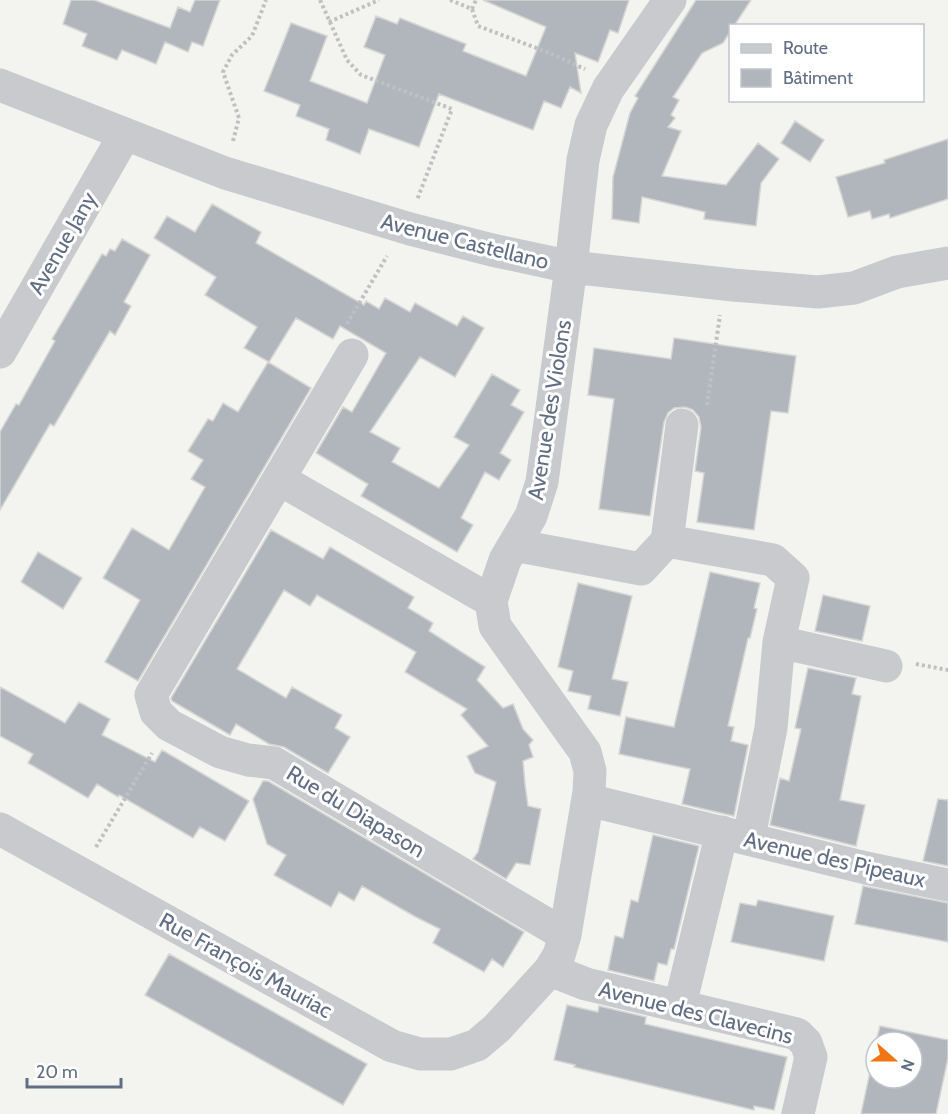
<svg xmlns="http://www.w3.org/2000/svg" width="948" height="1114" font-family="Cabin,sans-serif">
	<style>
		.building { fill: #b1b6bc; stroke: #d5d5d3; stroke-width: 1.5 }
		.lines { fill: none; stroke-linecap: round; stroke-linejoin: round }
		.path { stroke: #bfc0c2; stroke-width: 4; stroke-dasharray: 3 3; stroke-linecap: butt }
		.minor { stroke: #c8cace; stroke-width: 33 }
		.labels { text-anchor: middle; stroke-width: 6; stroke-linejoin: round; paint-order: stroke }
		.street-label { font-size: 22px; fill: #616d83; stroke: #fff }
	</style>
	<rect width="100%" height="100%" fill="#f3f4f0"/>
	<path class="building" d="M71 0H94L170 28 178 7 190 12 195 0H220L203 46 192 42 188 52 165 42 156 64 122 50 117 60 82 46 87 34 63 24Z
		M483 0H629L618 33 610 30 598 62 575 53 581 93 570 87 561 108 544 101 533 130 439 94 419 147 369 129 360 154 326 140 329 129 296 116 300 105 264 91 291 23 327 36 310 81 367 103 385 55 364 47 376 16 397 24 400 18 430 30 466 44 463 51 526 76 546 27Z
		M696 0H751L734 26H730V32L723 43 702 53 673 97 679 100 671 115 675 118 668 127 681 131 662 176 726 185 758 143 779 159 761 183 756 226 704 219 705 212 642 197 639 223 612 219 613 177 630 113 638 98 635 96Z
		M795 121 824 140 810 162 781 143Z
		M948 139V199L890 218 889 214 872 219 870 211 848 217 836 177 885 163 884 160Z
		M212 204 261 232 256 243 364 305 366 301 379 309 385 298 410 312 415 303 457 326 463 316 484 328 455 377 420 357 370 432 400 448 392 462 439 488 469 445 454 437 492 374 520 390 511 405 524 412 500 453 511 460 499 480 485 472 461 518 473 525 457 552 361 496 368 484 316 453 343 407 352 412 386 353 340 326 333 339 296 318 269 362 244 348 257 327 205 295 216 277 154 238 167 216 195 232Z
		M122 239 150 255 124 302 131 306 115 335 110 331 54 426 50 424 0 510V432L16 404 19 405 55 341 52 339 102 254 106 256 110 249 115 251Z
		M674 338 796 356 788 413 771 411 754 530 697 522 704 473 695 471 701 427 699 417 693 410 685 407 674 408 668 413 664 422 650 516 599 509 614 399 588 395 594 348 671 359Z
		M268 362 311 388 138 681 105 662 140 600 103 578 132 528 169 550 205 487 191 479 203 460 188 451 208 419 213 421 223 403 238 412Z
		M271 530 323 559 330 547 414 597 408 608 433 623 429 631 485 667 477 680 503 708 513 704 523 729 533 740 529 745 533 757 523 761 525 784 528 806 541 809 530 865 516 863 506 879 473 859 478 852 496 782 475 773 467 756 488 746 461 715 467 709 405 672 416 652 317 595 310 606 284 590 237 669 286 698 292 687 342 715 335 728 350 737 328 773 284 747 269 744 236 724 230 735 172 701 171 698Z
		M38 552 82 578 63 609 21 582Z
		M710 572 760 583 754 608 757 609 750 638H748L728 726 734 727 731 741 748 745 734 816 682 804 690 769 619 754 626 717 674 727Z
		M578 583 632 596 612 679 628 682 620 716 588 709 591 696 568 691 573 671 558 667Z
		M823 595 870 606 862 641 815 631Z
		M808 668 856 678 852 694 861 696 840 800 865 805 856 846 770 825 780 778 789 781 801 729 795 728Z
		M0 687 65 723 79 702 110 719 102 735 155 762 162 750 249 801 225 841 200 827 193 838 119 795 118 797 97 784 88 798 28 763 33 754 0 736Z
		M263 781H268L524 932 503 967 492 959 484 972 433 943 440 929 414 916 362 886 354 901 339 892 331 907 274 875 286 855 267 844 253 799Z
		M938 799 948 800V866L923 861Z
		M653 835 699 846 674 949H671L667 965 658 963 654 981 608 970 615 936 623 938 631 900 638 902Z
		M863 886 948 903V942L855 924Z
		M758 900 834 916 824 961 731 942 740 903 756 906Z
		M169 954 367 1064 343 1105 145 995Z
		M567 1005 598 1012 599 1006 646 1017 645 1024 787 1057 774 1110 754 1106V1110L574 1067 575 1065 554 1060Z
		M880 1026 948 1040V1058L936 1114H861L876 1044V1078H912V1042H876Z"/>
	<g class="lines">
		<path class="path" d="M320 0 347 60 361 75 452 109 417 200
			M450 0 472 9 478 26 547 52 585 69
			M472 9 476 0
			M329 22 379 0
			M233 141 239 118 223 72 232 55 252 36 266 0
			M347 324 387 256
			M707 405 720 315
			M916 664 948 670
			M96 847 152 753"/>
		<path class="minor" d="M0 85 225 173 410 229 492 250 571 267 733 285 818 292 854 288 897 272 948 263
			M0 352 125 134
			M352 355 151 695 156 712 169 725 220 752 248 760 274 763 565 935
			M279 479 491 601
			M667 541 682 425
			M514 545 641 569 667 541 773 560 793 578 779 642 771 728 752 822 748 838
			M779 642 886 666
			M588 800 866 868 948 885
			M0 829 392 1046 420 1054H451L477 1045 497 1028 550 970 559 955 565 935 589 792 590 771 585 752 495 626 491 601 505 560 531 516 542 482 571 267 583 160 591 125 608 89 670 0
			M550 970 586 984 797 1034 806 1043 811 1057 798 1114
			M680 1005 722 832"/>
	</g>
	<g class="labels">
		<g class="street-label">
			<text transform="translate(465 241) rotate(14)" y="8">Avenue Castellano</text>
			<text transform="translate(62 243) rotate(-60)" y="8">Avenue Jany</text>
			<text transform="translate(549 410) rotate(-81)" y="8">Avenue des Violons</text>
			<text transform="translate(356 811) rotate(31)" y="8">Rue du Diapason</text>
			<text transform="translate(835 859) rotate(13)" y="8">Avenue des Pipeaux</text>
			<text transform="translate(246 965) rotate(29)" y="8">Rue François Mauriac</text>
			<text transform="translate(696 1012) rotate(14)" y="8">Avenue des Clavecins</text>
		</g>
	</g>
	<rect x="729" y="24" width="195" height="78" fill="#ffffff" stroke="#c0c5cd" stroke-width="1.5"/>
	<rect x="741" y="44" width="30" height="9" fill="#c8cace" stroke="#c0c5cd" stroke-width="1.5"/>
	<text x="783" y="54" font-size="18" fill="#616d83">Route</text>
	<rect x="741" y="69" width="30" height="18" fill="#b1b6bc" stroke="#c0c5cd" stroke-width="1.5"/>
	<text x="783" y="84" font-size="18" fill="#616d83">Bâtiment</text>
	<g transform="translate(894 1060) rotate(111)"><circle r="28" fill="#ffffff" stroke="#c0c5cd" stroke-width="1.5"/>
	<path d="M0-4.5L10 22L0 15L-10 22Z" fill="#f07614"/>
	<text y="-9" font-size="16" font-weight="bold" text-anchor="middle" fill="#616d83">N</text>
	</g>
	<path d="M27 1078v9h94v-9" fill="none" stroke="#616d83" stroke-width="3"/>
	<text x="36" y="1078" font-size="18" fill="#616d83" stroke="#ffffff" stroke-width="4.5" paint-order="stroke">20 m</text>
</svg>
